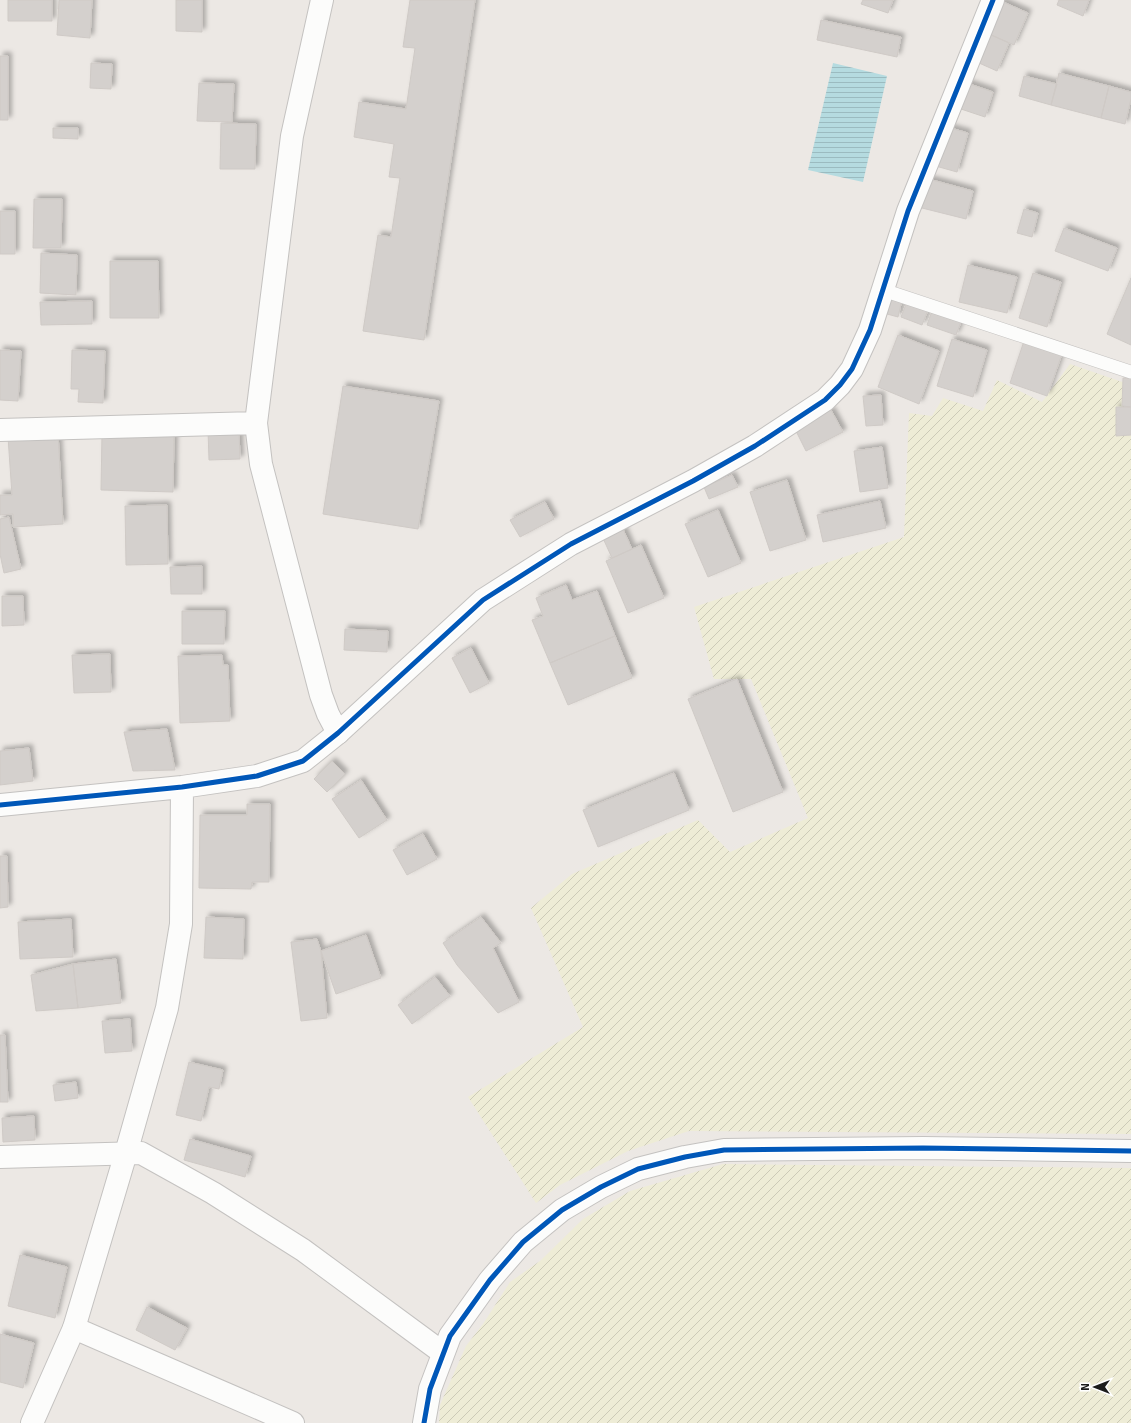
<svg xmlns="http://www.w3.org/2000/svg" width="1131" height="1423" font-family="Signika,sans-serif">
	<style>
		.farmland { fill: url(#farmland-furrows) }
		.water { fill: url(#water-rules) }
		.building { fill: #d4d0cd; stroke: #cfcac6; filter: url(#shadow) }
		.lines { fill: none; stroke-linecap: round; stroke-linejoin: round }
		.service-casing { stroke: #c4c2c0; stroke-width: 14 }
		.minor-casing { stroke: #c4c2c0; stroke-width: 24 }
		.tertiary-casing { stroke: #c4c2c0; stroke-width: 24 }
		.service { stroke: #fcfcfb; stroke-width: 13 }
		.minor { stroke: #fcfcfb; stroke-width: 22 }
		.tertiary { stroke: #fcfcfb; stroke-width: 22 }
		.cycleway-casing { stroke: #fff; stroke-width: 8 }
		.cycleway { stroke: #0057b8; stroke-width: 5 }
	</style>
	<defs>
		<pattern id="farmland-furrows" width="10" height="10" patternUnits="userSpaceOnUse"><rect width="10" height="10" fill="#eeecd6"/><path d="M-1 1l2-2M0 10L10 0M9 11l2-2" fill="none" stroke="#cccab7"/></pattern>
		<pattern id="water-rules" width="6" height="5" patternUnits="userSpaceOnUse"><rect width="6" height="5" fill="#b5dbe0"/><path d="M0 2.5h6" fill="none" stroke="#9bbbc0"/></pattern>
		<filter id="shadow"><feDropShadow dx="3.5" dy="-3.5" stdDeviation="2" flood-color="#0004"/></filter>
	</defs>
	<rect width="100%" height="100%" fill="#ece8e4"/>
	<path class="farmland" d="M1070 364 1131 385V1134L689 1131 628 1151 560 1185 536 1203 468 1097 583 1027 531 908 572 874 698 820 730 852 808 818 751 679H714L694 607 904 537 909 413 932 416 943 398 983 411 997 380 1042 402Z
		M723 1164 1131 1168V1423H439L440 1405 466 1346 483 1324 510 1282 540 1261 583 1219 630 1191Z"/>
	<path class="water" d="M833 63 887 76 863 182 808 170Z"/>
	<path class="building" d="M8 0H52V21H8Z
		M59 0H92L90 38 57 35Z
		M176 0H202V32L176 31Z
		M410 0H475L424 340 363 331 378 235 391 237 400 178 389 177 394 144 354 137 359 102 406 109 415 48 403 47Z
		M863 0H893L888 13 861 4Z
		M1059 0H1089L1083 16 1057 5Z
		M1001 1 1028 13 1014 45 987 33Z
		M821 20 901 37 897 57 817 40Z
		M991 35 1009 43 997 71 979 63Z
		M0 56H8V120H0Z
		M91 63 112 64 111 89 90 88Z
		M1059 73 1109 86 1101 118 1051 105Z
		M1024 76 1057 84 1051 105 1019 96Z
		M964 82 993 92 985 117 955 107Z
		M199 83 234 84 232 122 197 121Z
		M1109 86 1131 92V99L1125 124 1101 118Z
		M221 123 256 124 255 169H220Z
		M944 126 968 133 957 172 932 165Z
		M53 128H78V139L53 138Z
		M925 178 973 191 966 219 918 207Z
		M34 199H62L61 248H33Z
		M1024 209 1038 213 1032 237 1017 233Z
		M0 211H15V254H0Z
		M1064 228 1117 248 1108 271 1055 251Z
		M41 253 77 255 76 295 40 293Z
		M110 261H158L159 318H110Z
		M968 265 1017 277 1007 313 959 302Z
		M1033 273 1061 282 1047 327 1019 318Z
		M1131 278V345L1107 334Z
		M892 297 902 300 898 317 887 314Z
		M92 301V324L41 325 40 302Z
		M907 302 928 310 922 325 901 317Z
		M932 311 961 322 956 335 927 325Z
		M898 335 939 351 919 404 878 387Z
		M952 339 987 350 973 397 937 386Z
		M1024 341 1062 354 1047 396 1010 383Z
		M0 350 21 351 18 401 0 400Z
		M72 350 105 351 103 403 78 402 79 389H71Z
		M1123 378H1131V407L1122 406Z
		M343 386 439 401 418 529 323 514Z
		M881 395 883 425 866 426 863 396Z
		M1116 407H1131V435L1116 436Z
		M831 410 843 432 806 451 795 429Z
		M239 430 240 459 209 460 208 431Z
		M58 433 63 524 13 527V514L0 515V495H12L8 437Z
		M102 433 174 435 173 492 101 490Z
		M882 447 888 488 860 492 854 451Z
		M732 475 738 487 709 499 704 487Z
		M787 480 806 540 770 551 750 492Z
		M880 501 886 528 823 542 817 515Z
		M545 502 554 519 520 537 510 520Z
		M167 505 168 564 126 565 125 506Z
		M718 510 741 563 708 577 685 524Z
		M9 517 21 569 4 573 0 554V519Z
		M622 527 632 549 612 558 602 536Z
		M641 545 664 598 628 613 606 561Z
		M202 566V594H171L170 567Z
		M566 585 572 600 597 591 615 636 550 663 532 620 543 616 536 598Z
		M2 596H23L24 625 2 626Z
		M182 611H225L224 644H182Z
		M345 629 388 631 387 652 344 650Z
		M615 636 632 678 568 705 550 663Z
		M471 648 489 683 470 693 452 658Z
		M110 654 111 692 74 693 72 655Z
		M222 655 223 665H228L230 721 180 723 178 656Z
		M737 679 783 792 733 812 688 699Z
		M167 729 175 770 133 771 124 732Z
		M29 748 33 781 0 785V751Z
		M332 761 345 774 327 792 314 779Z
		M674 773 689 810 598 847 583 810Z
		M361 780 387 820 359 838 332 799Z
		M247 804H270L269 882H252L251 889 199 888 200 815H247Z
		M423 834 437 859 407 875 393 850Z
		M0 856H7L8 907 0 908Z
		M206 917 244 919 243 959 204 958Z
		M481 917 501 943 493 948 519 1002 498 1013 457 965 443 943Z
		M71 919 73 957 20 959 18 922Z
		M366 935 381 978 336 994 321 951Z
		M317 939 321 951 327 1018 301 1021 291 942Z
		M116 959 121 1003 78 1008 73 964Z
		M73 964 78 1008 36 1011 31 975Z
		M435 977 450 996 412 1024 398 1005Z
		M130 1019 132 1051 105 1053 102 1021Z
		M0 1035H5L8 1102H0Z
		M189 1062 223 1070 219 1089 209 1087 201 1121 176 1115Z
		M76 1082 78 1098 55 1101 53 1085Z
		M34 1116 35 1140 3 1142 2 1118Z
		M190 1139 251 1156 245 1177 184 1160Z
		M20 1255 67 1267 55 1318 8 1306Z
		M147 1307 187 1328 175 1350 136 1330Z
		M0 1334 34 1343 23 1388 0 1382Z"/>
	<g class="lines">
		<defs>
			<path id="service" d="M883 290 1131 372"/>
			<path id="minor" d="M322 0 292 136 256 423 261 464 321 695 328 714 338 733
				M0 430 256 423
				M0 1157 141 1153 213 1193 303 1250 443 1353
				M74 1328 293 1423
				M424 1423 430 1389 450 1336 490 1280 523 1242 562 1210 601 1187 638 1169 685 1157 724 1150 923 1148 1131 1151"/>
			<path id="tertiary" d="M0 805 182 787 257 776 303 761 338 733 483 600 571 544 693 481 755 446 825 400 840 385 852 369 870 330 908 211 993 0
				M32 1423 74 1328 126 1153 167 1008 181 924 182 787"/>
		</defs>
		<use href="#service" class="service-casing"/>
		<use href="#minor" class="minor-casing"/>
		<use href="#tertiary" class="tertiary-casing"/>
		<use href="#service" class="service"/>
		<use href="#minor" class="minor"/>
		<use href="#tertiary" class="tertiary"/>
		<defs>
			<path id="cycleway" d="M0 805 182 787 257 776 303 761 338 733 483 600 571 544 693 481 755 446 825 400 840 385 852 369 870 330 908 211 993 0
				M424 1423 430 1389 450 1336 490 1280 523 1242 562 1210 601 1187 638 1169 685 1157 724 1150 923 1148 1131 1151"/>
		</defs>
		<use href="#cycleway" class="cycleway-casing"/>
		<use href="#cycleway" class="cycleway"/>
	</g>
	<g transform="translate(1095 1387) rotate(270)" stroke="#ffffff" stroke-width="3" paint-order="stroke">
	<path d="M0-3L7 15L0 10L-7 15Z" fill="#1c1c1c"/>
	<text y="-6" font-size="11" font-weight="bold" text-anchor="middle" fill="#1c1c1c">N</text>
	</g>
</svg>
